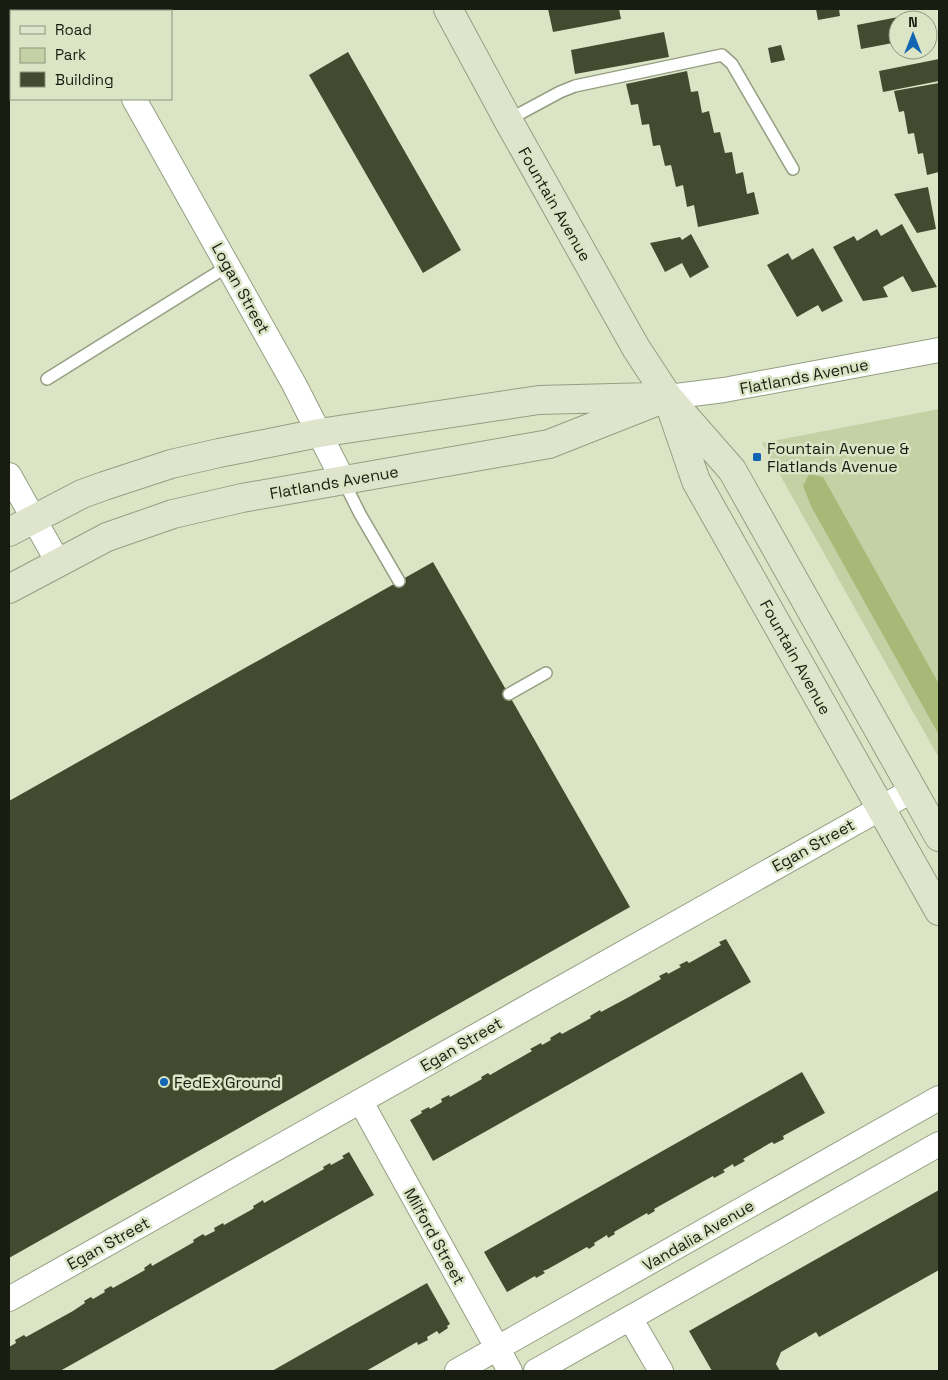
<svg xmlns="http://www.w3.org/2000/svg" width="948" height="1380" font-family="'Space Grotesk',sans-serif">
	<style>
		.green { fill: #c4d1a5 }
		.forest { fill: #a7b976 }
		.building { fill: #434a30 }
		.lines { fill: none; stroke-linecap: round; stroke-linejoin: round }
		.lane-casing { stroke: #959e81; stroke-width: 14 }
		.street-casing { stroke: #959e81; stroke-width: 26 }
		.secondary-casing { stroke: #959e81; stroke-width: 30 }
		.lane { stroke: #fff; stroke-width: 11 }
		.street { stroke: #fff; stroke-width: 24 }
		.secondary { stroke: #dfe5cc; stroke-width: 28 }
		.poi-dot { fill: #1265b3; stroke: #dbe5c6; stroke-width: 2 }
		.labels { text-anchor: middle; stroke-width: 5; stroke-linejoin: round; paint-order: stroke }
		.street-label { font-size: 16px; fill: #191d11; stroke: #dbe5c6 }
		.poi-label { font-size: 16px; fill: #191d11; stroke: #dbe5c6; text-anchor: start }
	</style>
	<rect width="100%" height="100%" fill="#dbe5c6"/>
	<path class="green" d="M939 409V758L762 443Z"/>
	<path class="forest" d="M809 474 823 477 939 684V735L812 508 803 486Z"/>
	<path class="building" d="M548 9H619L621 19 553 32Z
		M816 9H839L840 16 818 20Z
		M919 13 920 20H898V42L861 49 857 25Z
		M664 32 669 57 575 74 571 50Z
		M781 45 785 60 771 63 768 48Z
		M348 52 461 250 423 273 309 75Z
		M939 59V81L883 92 879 71Z
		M687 71 691 92 698 91 702 113 709 111 714 133 720 132 725 153 732 152 736 174 743 172 747 194 754 192 759 214 698 227 694 205 687 207 683 185 676 187 671 165 665 166 660 145 653 146 649 124 642 125 638 104 631 105 626 84Z
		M939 83V172L927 175 923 153 918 154 914 133 908 134 904 111 899 112 894 91Z
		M928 187 936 229 917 233 894 194Z
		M902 224 937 287 912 292 903 276 883 287 888 297 863 301 833 247 854 236 857 241 877 229 881 236Z
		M691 234 709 267 690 278 682 263 665 272 650 243 680 237 682 240Z
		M813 248 843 301 822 312 818 305 797 317 767 265 788 253 792 260Z
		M433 562 630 907 9 1258V801Z
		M726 939 751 982 433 1161 410 1120 422 1113 421 1111 429 1107 430 1109 442 1102 441 1099 449 1095 450 1097 482 1079 481 1077 488 1073 490 1075 532 1051 530 1049 541 1043 542 1045 551 1040 550 1038 560 1032 562 1034 591 1018 590 1016 600 1010 601 1012 629 997 661 979 659 976 667 972 668 974 681 967 679 965 687 961 689 963 721 945 719 942Z
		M802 1072 825 1113 783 1136 784 1139 774 1144 772 1142 743 1159 745 1161 734 1167 733 1164 723 1170 725 1172 714 1178 713 1176 654 1209 655 1211 648 1215 647 1213 614 1232 615 1234 608 1238 607 1235 594 1243 595 1245 589 1249 587 1247 548 1269 543 1271 545 1273 536 1278 535 1276 507 1292 484 1252Z
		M349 1152 374 1195 60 1371H9V1347L16 1343 15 1340 24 1335 26 1337 73 1311 85 1303 84 1301 91 1297 93 1299 105 1292 104 1290 111 1286 113 1288 145 1270 144 1268 151 1263 152 1266 194 1242 193 1240 203 1234 205 1236 215 1231 214 1228 223 1223 224 1225 251 1210 254 1208 253 1206 263 1200 264 1203 324 1169 323 1167 330 1163 331 1165 344 1158 342 1156Z
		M939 1190V1270L819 1337 816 1332 781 1352 776 1364 780 1371H712L689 1331Z
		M427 1283 450 1324 447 1326 448 1328 439 1334 437 1331 427 1337 428 1340 418 1345 417 1342 366 1371H272Z"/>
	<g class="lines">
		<defs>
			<path id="lane" d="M508 120 560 92 575 86 722 55 732 64 793 169
				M47 379 228 266
				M343 480 360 514 399 581
				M509 694 546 673"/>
			<path id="street" d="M83 9 85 11
				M134 99 294 384 343 480
				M668 397 724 390 939 350
				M9 475 58 562
				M361 1102 510 1371
				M9 1299 913 790
				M630 1318 661 1371
				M457 1371 939 1098
				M536 1371 939 1144"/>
			<path id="secondary" d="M448 9 508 120 636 348 668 397 732 470 939 837
				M671 408 696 481 939 911
				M9 532 82 494 104 486 171 464 219 453 319 433 539 400 651 397
				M9 589 107 537 173 514 242 498 549 444 668 397"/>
		</defs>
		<use href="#lane" class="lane-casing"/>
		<use href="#street" class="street-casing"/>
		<use href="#secondary" class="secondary-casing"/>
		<use href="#lane" class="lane"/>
		<use href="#street" class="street"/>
		<use href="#secondary" class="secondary"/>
	</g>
	<g class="poi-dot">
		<rect x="752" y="452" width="10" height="10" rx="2.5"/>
		<circle cx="164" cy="1082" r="5"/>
	</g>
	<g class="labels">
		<g class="street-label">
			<text transform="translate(555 204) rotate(60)" y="6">Fountain Avenue</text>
			<text transform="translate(241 288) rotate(61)" y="6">Logan Street</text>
			<text transform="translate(804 376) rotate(-11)" y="6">Flatlands Avenue</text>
			<text transform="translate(334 482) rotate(-10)" y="6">Flatlands Avenue</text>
			<text transform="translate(796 657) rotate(61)" y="6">Fountain Avenue</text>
			<text transform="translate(813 845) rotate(-29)" y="6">Egan Street</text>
			<text transform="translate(461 1044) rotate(-30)" y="6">Egan Street</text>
			<text transform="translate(698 1235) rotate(-30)" y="6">Vandalia Avenue</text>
			<text transform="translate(435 1236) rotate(61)" y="6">Milford Street</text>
			<text transform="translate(108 1243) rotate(-29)" y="6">Egan Street</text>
		</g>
		<g class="poi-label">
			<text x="767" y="454">Fountain Avenue &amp;<tspan x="767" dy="18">Flatlands Avenue</tspan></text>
			<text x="174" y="1088">FedEx Ground</text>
		</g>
	</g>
	<rect width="948" height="1380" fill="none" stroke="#191d11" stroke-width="20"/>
	<rect x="10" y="10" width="162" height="90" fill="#dbe5c6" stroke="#8d957e"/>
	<rect x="20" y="26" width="25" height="8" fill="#dfe5cc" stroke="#8d957e"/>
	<text x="55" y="35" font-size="15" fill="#191d11">Road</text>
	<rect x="20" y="48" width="25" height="15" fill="#c4d1a5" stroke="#8d957e"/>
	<text x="55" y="60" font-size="15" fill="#191d11">Park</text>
	<rect x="20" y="72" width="25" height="15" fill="#434a30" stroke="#8d957e"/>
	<text x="55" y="85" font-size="15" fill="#191d11">Building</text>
	<g transform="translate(913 35)"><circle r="24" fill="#dbe5c6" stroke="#8d957e"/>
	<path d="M0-4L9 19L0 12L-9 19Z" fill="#1265b3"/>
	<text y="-8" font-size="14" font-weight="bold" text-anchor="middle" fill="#191d11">N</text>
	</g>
</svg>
